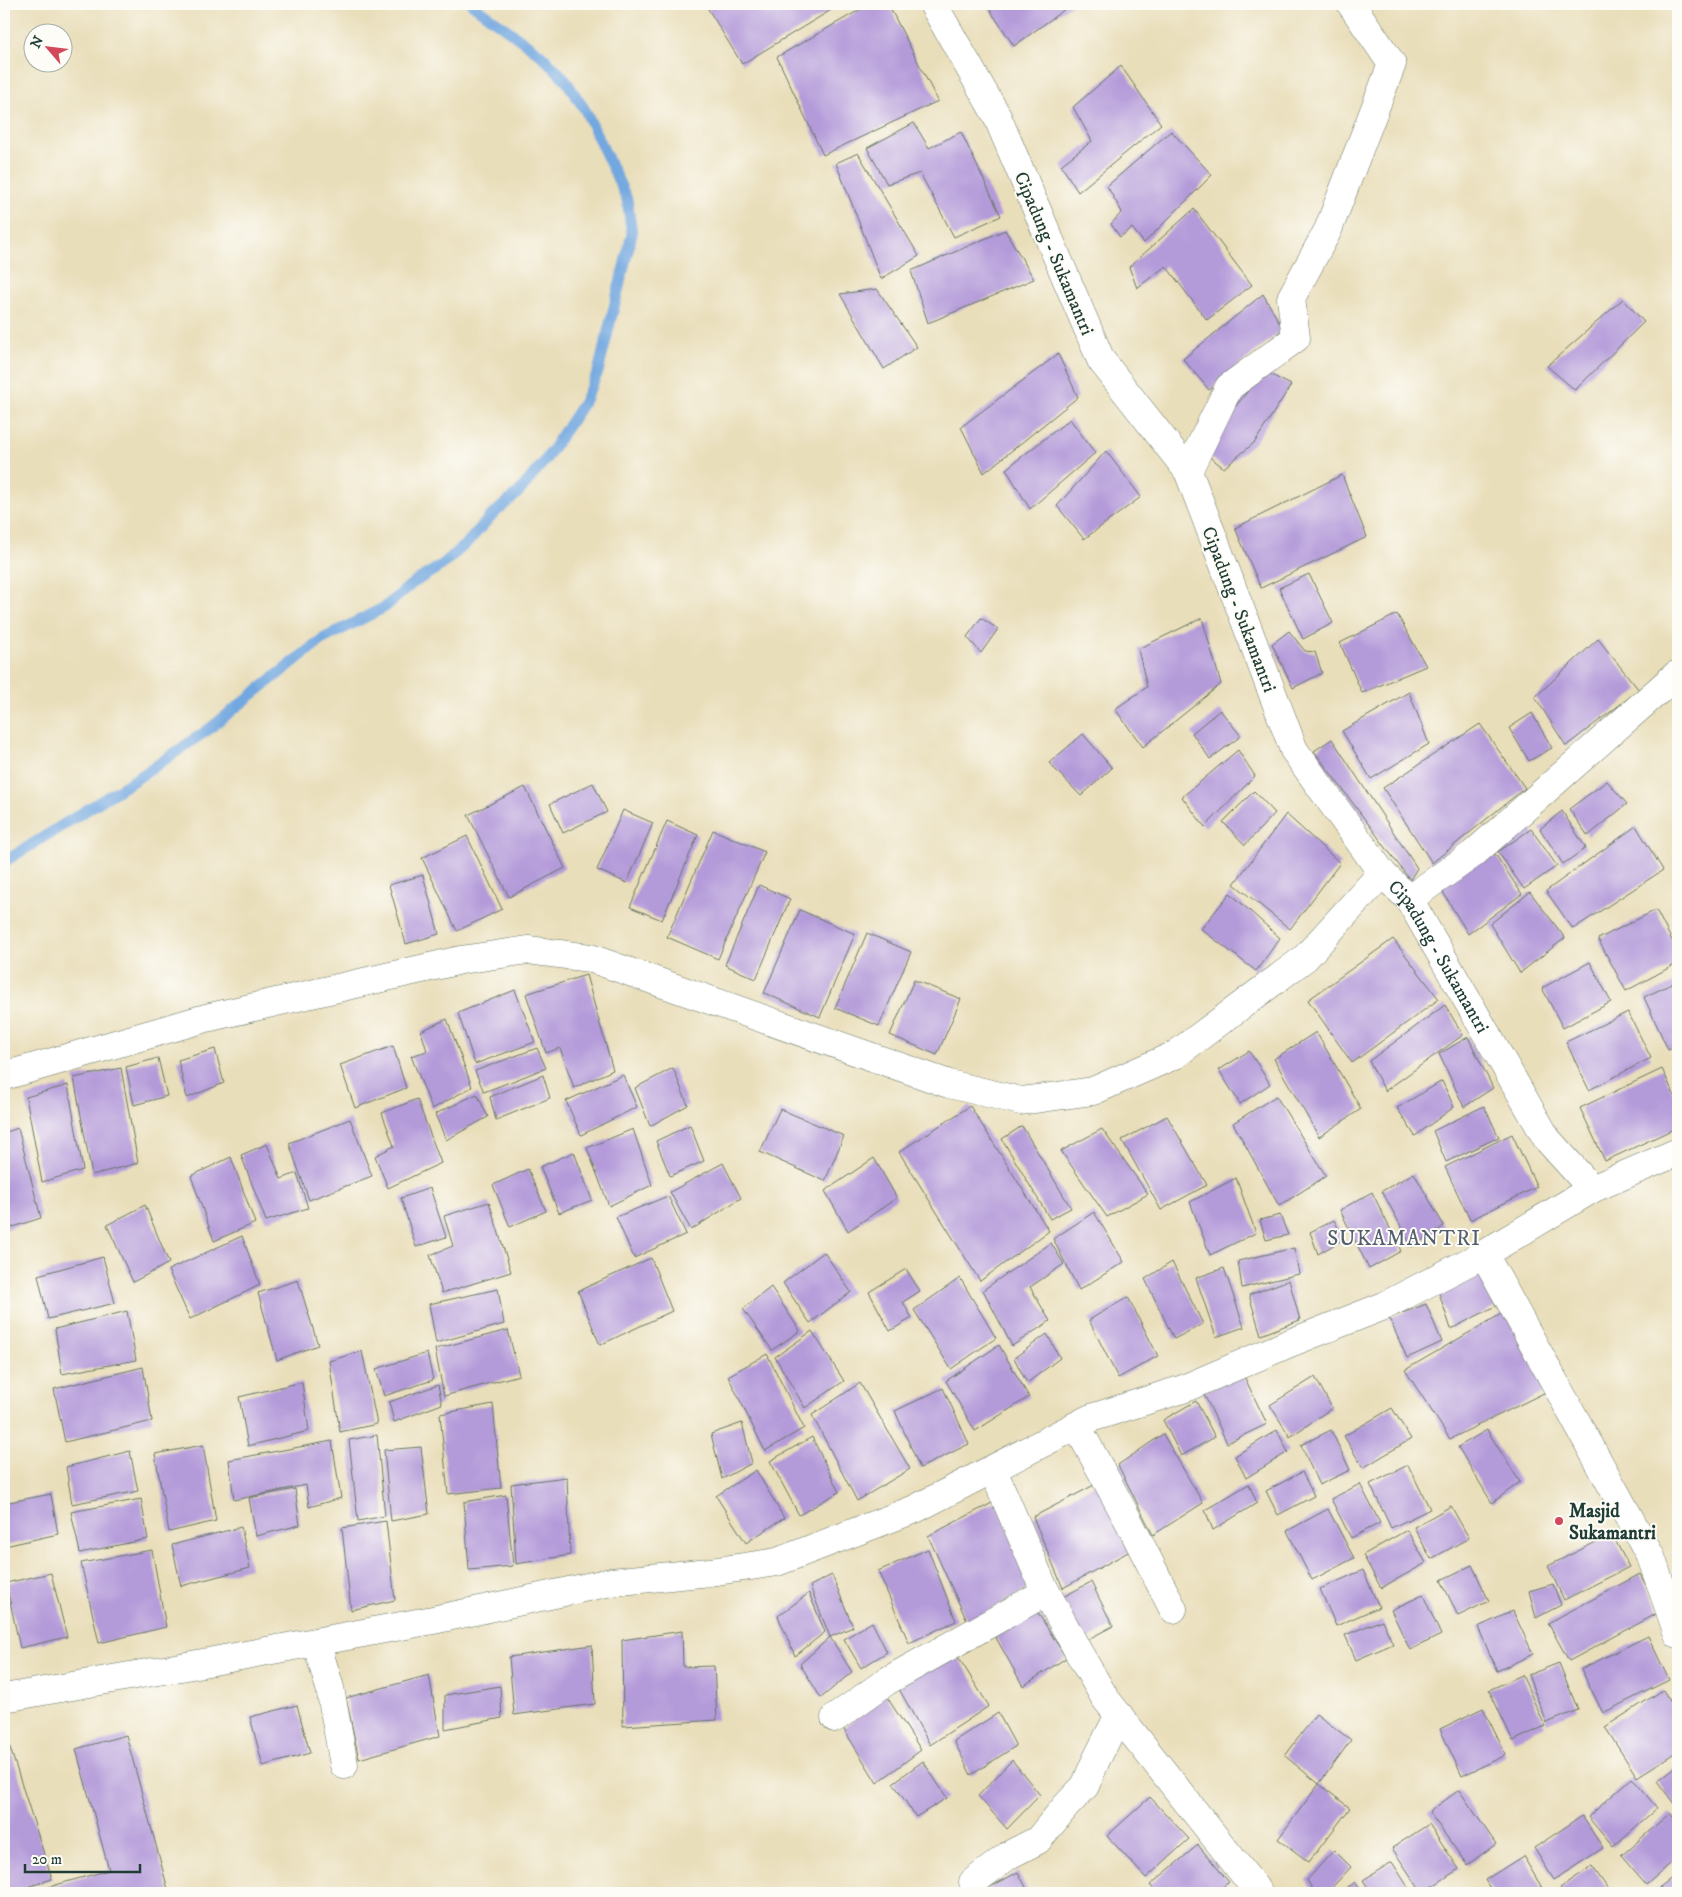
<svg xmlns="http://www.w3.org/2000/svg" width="1682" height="1897" font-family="'IM FELL DW Pica',serif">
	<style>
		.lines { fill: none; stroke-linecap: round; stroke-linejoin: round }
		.stream { stroke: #72a7df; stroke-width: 11 }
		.building { fill: #b39ad9 }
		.minor-casing { stroke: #667563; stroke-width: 29 }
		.tertiary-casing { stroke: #667563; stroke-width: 29 }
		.minor { stroke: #fff; stroke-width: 28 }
		.tertiary { stroke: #fff; stroke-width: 28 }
		.poi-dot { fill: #d1495b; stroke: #fdfcf7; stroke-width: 2 }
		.labels { text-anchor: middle; stroke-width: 4; stroke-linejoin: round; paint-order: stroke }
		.street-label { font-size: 19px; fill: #1f3d34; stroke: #fdfcf7 }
		.poi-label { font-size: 19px; font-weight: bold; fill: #1f3d34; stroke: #fdfcf7; text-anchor: start }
		.quarter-label { font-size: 21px; letter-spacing: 1px; fill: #535e6e; stroke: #fdfcf7 }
	</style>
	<rect width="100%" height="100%" fill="#fdfcf7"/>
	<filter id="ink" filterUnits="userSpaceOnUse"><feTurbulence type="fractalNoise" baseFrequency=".02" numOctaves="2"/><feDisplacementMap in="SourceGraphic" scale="10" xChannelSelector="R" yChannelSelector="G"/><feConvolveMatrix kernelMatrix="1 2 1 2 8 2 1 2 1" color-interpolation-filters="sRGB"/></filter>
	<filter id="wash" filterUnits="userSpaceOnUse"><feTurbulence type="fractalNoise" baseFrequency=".0096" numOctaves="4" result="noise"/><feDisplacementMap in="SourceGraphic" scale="20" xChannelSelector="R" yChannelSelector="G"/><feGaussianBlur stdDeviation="1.12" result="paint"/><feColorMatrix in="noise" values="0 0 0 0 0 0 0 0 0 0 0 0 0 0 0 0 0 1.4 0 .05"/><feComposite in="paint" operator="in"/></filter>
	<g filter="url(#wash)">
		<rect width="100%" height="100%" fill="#e9deba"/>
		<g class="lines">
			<path class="stream" d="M4 862 147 772 209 729 321 640 385 607 413 583 442 565 468 542 491 516 518 493 544 462 584 402 598 372 632 234 627 199 585 110 564 78 540 54 472 4"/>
		</g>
		<g id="blocks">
			<path class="building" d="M705 4H841L742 64Z
				M870 4H888L938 101 823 155 777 57Z
				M986 4H1072L1014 46Z
				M1121 66 1161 124 1078 192 1061 165 1092 141 1073 107Z
				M914 123 929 148 961 132 1001 216 954 237 920 173 887 184 867 148Z
				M1171 131 1212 175 1144 243 1132 228 1120 237 1111 224 1122 212 1107 186Z
				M858 153 919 256 881 279 836 163Z
				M1194 209 1252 285 1207 320 1166 266 1137 288 1129 267Z
				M1005 230 1034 279 928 323 911 271Z
				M877 289 917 347 884 369 840 294Z
				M1263 294 1283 329 1209 390 1183 359Z
				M1623 299 1644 322 1575 390 1547 366Z
				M1058 354 1078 397 984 473 961 427Z
				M1264 371 1291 385 1255 442 1224 468 1207 455 1235 407Z
				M1070 419 1095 453 1030 509 1006 469Z
				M1106 451 1141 497 1084 539 1057 506Z
				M1342 475 1367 537 1261 588 1235 528Z
				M1309 574 1333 623 1303 639 1279 588Z
				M1397 614 1426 666 1362 693 1340 643Z
				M981 618 998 629 981 653 967 637Z
				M1202 618 1221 684 1143 747 1115 709 1147 687 1138 649Z
				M1289 631 1305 651 1315 652 1322 673 1293 688 1272 644Z
				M1598 639 1639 690 1566 746 1535 697Z
				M1409 692 1429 744 1371 779 1342 731Z
				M1220 710 1241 736 1210 759 1192 733Z
				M1532 713 1552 748 1529 761 1509 728Z
				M1480 724 1525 788 1432 863 1383 788Z
				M1083 734 1112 768 1081 796 1049 763Z
				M1332 739 1417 868 1410 880 1314 751Z
				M1238 750 1255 776 1205 827 1182 797Z
				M1607 781 1627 804 1588 836 1569 809Z
				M593 783 607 812 563 833 550 804Z
				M525 787 565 868 509 897 468 815Z
				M1254 791 1275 813 1245 845 1223 822Z
				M623 810 653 823 627 883 597 870Z
				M1562 811 1586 848 1563 864 1540 829Z
				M1286 814 1340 863 1290 929 1234 884Z
				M667 821 698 835 662 920 630 907Z
				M1636 826 1663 870 1573 929 1546 891Z
				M1531 829 1557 866 1524 889 1498 852Z
				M713 830 765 852 718 959 667 937Z
				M467 836 502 909 457 931 422 858Z
				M1491 848 1522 894 1468 934 1440 887Z
				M423 875 439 934 406 944 389 885Z
				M759 885 790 899 756 979 725 965Z
				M1530 892 1565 938 1520 973 1490 924Z
				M1230 893 1280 938 1256 971 1201 929Z
				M800 910 855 934 820 1017 764 993Z
				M1656 910 1678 952V963L1626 991 1598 939Z
				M867 933 911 952 879 1026 835 1008Z
				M1393 939 1439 999 1352 1063 1308 1000Z
				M1590 962 1611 1002 1563 1028 1542 988Z
				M586 975 613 1070 574 1088 560 1048 546 1053 526 994Z
				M914 980 961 999 937 1055 890 1035Z
				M1678 981V1046L1668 1050 1644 997Z
				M515 990 535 1042 475 1064 458 1013Z
				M1445 1005 1463 1035 1385 1091 1369 1061Z
				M1628 1012 1651 1058 1589 1090 1566 1042Z
				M447 1019 472 1087 432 1109 411 1056 427 1051 421 1031Z
				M1316 1032 1361 1109 1319 1137 1274 1059Z
				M1468 1037 1493 1088 1464 1107 1439 1054Z
				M393 1046 406 1088 355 1108 340 1065Z
				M537 1048 546 1068 484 1092 475 1071Z
				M215 1049 224 1083 187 1098 178 1060Z
				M1249 1051 1270 1084 1240 1104 1219 1070Z
				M158 1058 167 1096 134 1105 126 1067Z
				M121 1068 138 1163 92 1175 74 1078Z
				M673 1068 688 1105 650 1126 635 1088Z
				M1662 1069 1678 1103V1127L1605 1161 1580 1108Z
				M543 1075 550 1098 496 1120 490 1097Z
				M623 1075 637 1107 581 1135 566 1101Z
				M1442 1081 1454 1107 1415 1136 1397 1108Z
				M68 1085 83 1170 42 1182 26 1097Z
				M477 1094 488 1117 446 1140 435 1114Z
				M1276 1096 1326 1176 1279 1206 1233 1123Z
				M417 1099 441 1163 388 1188 375 1156 394 1146 382 1113Z
				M970 1106 1049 1231 980 1281 899 1152Z
				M1484 1106 1499 1137 1446 1162 1433 1131Z
				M780 1109 844 1136 825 1181 760 1152Z
				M1167 1116 1207 1185 1161 1210 1122 1140Z
				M350 1119 372 1176 309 1200 289 1143Z
				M690 1125 704 1161 670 1176 656 1141Z
				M1022 1126 1071 1208 1050 1219 1002 1139Z
				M18 1128 41 1218 4 1230V1133Z
				M633 1129 652 1185 609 1206 587 1148Z
				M1102 1129 1148 1194 1107 1217 1061 1151Z
				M1512 1134 1537 1187 1470 1220 1445 1167Z
				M267 1144 281 1179 297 1173 308 1208 266 1221 241 1155Z
				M574 1152 592 1200 559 1213 540 1167Z
				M231 1157 255 1223 214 1241 191 1176Z
				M874 1158 897 1198 848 1231 825 1191Z
				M723 1163 741 1198 691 1230 670 1192Z
				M528 1169 546 1211 510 1227 493 1185Z
				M1414 1173 1444 1226 1412 1247 1382 1191Z
				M1236 1178 1256 1233 1210 1255 1190 1202Z
				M430 1188 446 1237 416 1247 401 1198Z
				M1372 1192 1401 1251 1369 1269 1340 1210Z
				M668 1196 686 1234 634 1258 616 1217Z
				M489 1202 511 1272 442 1293 430 1255 453 1246 444 1216Z
				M145 1205 169 1263 133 1282 107 1225Z
				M1094 1212 1124 1262 1079 1290 1053 1239Z
				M1280 1215 1288 1235 1266 1240 1260 1220Z
				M1334 1220 1344 1239 1318 1254 1310 1232Z
				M242 1236 260 1285 190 1319 168 1270Z
				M1051 1243 1064 1264 1030 1287 1050 1321 1012 1346 983 1290Z
				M1294 1248 1299 1274 1242 1288 1238 1261Z
				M824 1252 851 1292 810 1323 783 1283Z
				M103 1257 115 1303 48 1319 38 1275Z
				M651 1258 672 1311 600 1345 578 1291Z
				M1172 1262 1203 1324 1174 1339 1145 1279Z
				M1224 1268 1244 1327 1216 1337 1196 1278Z
				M906 1269 920 1291 903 1302 912 1318 890 1331 869 1292Z
				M1481 1270 1496 1306 1451 1329 1439 1293Z
				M960 1278 996 1338 951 1369 914 1310Z
				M298 1280 318 1345 277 1360 258 1293Z
				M1289 1280 1300 1320 1261 1335 1249 1295Z
				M771 1287 800 1331 772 1350 743 1309Z
				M498 1289 504 1324 436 1343 429 1304Z
				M1128 1297 1158 1356 1118 1378 1089 1320Z
				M1426 1304 1442 1342 1407 1358 1389 1318Z
				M1508 1310 1552 1389 1450 1439 1405 1370Z
				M127 1311 136 1360 62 1374 55 1329Z
				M508 1330 519 1375 444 1396 435 1349Z
				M812 1331 844 1381 805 1408 775 1357Z
				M1047 1334 1060 1358 1027 1383 1014 1358Z
				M999 1345 1029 1397 975 1431 946 1381Z
				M362 1351 377 1424 340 1432 329 1361Z
				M427 1353 433 1380 384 1396 376 1369Z
				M767 1354 804 1428 765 1451 728 1376Z
				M143 1367 152 1421 65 1442 54 1389Z
				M1242 1372 1267 1424 1227 1443 1203 1392Z
				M1315 1377 1332 1408 1290 1437 1270 1405Z
				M302 1382 309 1431 248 1446 239 1397Z
				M860 1383 910 1469 857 1501 812 1415Z
				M438 1385 442 1404 394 1422 389 1402Z
				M943 1388 969 1444 920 1468 895 1411Z
				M1196 1401 1215 1437 1181 1456 1163 1420Z
				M493 1404 501 1488 448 1494 440 1414Z
				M1392 1408 1411 1439 1363 1468 1344 1436Z
				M742 1423 752 1463 722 1479 711 1434Z
				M1277 1430 1288 1452 1246 1478 1235 1456Z
				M1331 1430 1350 1470 1319 1485 1301 1445Z
				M1487 1430 1520 1482 1492 1503 1458 1447Z
				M1163 1434 1203 1503 1153 1535 1118 1465Z
				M377 1435 385 1516 358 1521 349 1440Z
				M812 1437 839 1492 799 1515 770 1461Z
				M332 1441 341 1498 309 1507 306 1485 234 1500 229 1460Z
				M203 1445 216 1521 169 1532 155 1454Z
				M421 1447 429 1514 391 1521 384 1450Z
				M130 1451 138 1491 72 1504 66 1467Z
				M1408 1465 1430 1509 1391 1528 1370 1484Z
				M756 1470 784 1518 746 1543 716 1496Z
				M1302 1472 1314 1496 1278 1515 1266 1491Z
				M567 1477 570 1555 516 1564 511 1484Z
				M1096 1484 1130 1551 1063 1588 1033 1517Z
				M1249 1484 1257 1503 1213 1530 1205 1510Z
				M1360 1484 1380 1523 1351 1538 1331 1499Z
				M295 1489 300 1525 256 1536 249 1498Z
				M51 1494 58 1534 5 1546 4 1503Z
				M506 1495 513 1566 469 1570 464 1502Z
				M141 1499 148 1539 80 1553 71 1512Z
				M996 1501 1034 1585 968 1623 928 1536Z
				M1451 1506 1469 1538 1431 1559 1414 1527Z
				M1328 1509 1354 1558 1312 1580 1287 1531Z
				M386 1521 395 1600 351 1610 342 1528Z
				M241 1527 250 1568 181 1586 172 1545Z
				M1407 1530 1426 1563 1381 1588 1363 1555Z
				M1612 1534 1629 1567 1564 1600 1548 1566Z
				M928 1549 956 1621 909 1643 878 1571Z
				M152 1550 166 1627 99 1643 81 1563Z
				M1472 1565 1489 1601 1458 1616 1441 1580Z
				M1363 1570 1379 1607 1336 1626 1320 1589Z
				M51 1573 67 1637 20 1648 6 1583Z
				M1640 1574 1660 1612 1569 1661 1548 1623Z
				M832 1575 853 1627 830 1637 810 1586Z
				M1091 1582 1113 1626 1083 1642 1061 1598Z
				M1553 1584 1561 1605 1536 1618 1529 1591Z
				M809 1593 825 1632 795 1656 778 1616Z
				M1423 1595 1441 1635 1410 1650 1391 1610Z
				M1035 1608 1066 1658 1023 1686 995 1636Z
				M1513 1611 1533 1654 1497 1671 1478 1627Z
				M1382 1620 1393 1644 1356 1660 1345 1635Z
				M872 1622 887 1652 861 1668 844 1639Z
				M682 1631 683 1667 714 1666 717 1720 623 1726 622 1640Z
				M1648 1636 1669 1680 1603 1713 1581 1669Z
				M830 1637 852 1672 821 1698 800 1664Z
				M592 1645 595 1704 514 1715 509 1657Z
				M955 1652 989 1706 930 1745 898 1687Z
				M1559 1663 1578 1710 1547 1723 1528 1675Z
				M429 1675 440 1736 359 1759 346 1698Z
				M1522 1675 1545 1726 1513 1741 1489 1690Z
				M500 1686 502 1718 445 1729V1695Z
				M1663 1690 1678 1714V1751L1637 1777 1605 1727Z
				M885 1694 921 1750 877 1783 843 1728Z
				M297 1705 310 1753 263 1766 250 1717Z
				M1483 1708 1506 1755 1462 1776 1440 1729Z
				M998 1713 1016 1746 971 1775 954 1741Z
				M1316 1714 1351 1740 1319 1784 1285 1756Z
				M4 1729 52 1879 9 1893H4Z
				M126 1735 169 1893H27L109 1870 76 1749Z
				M1012 1760 1040 1795 1007 1829 978 1796Z
				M923 1761 947 1798 916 1817 893 1783Z
				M1678 1765V1809L1657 1781Z
				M1632 1778 1657 1808 1613 1847 1588 1817Z
				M1319 1784 1350 1808 1309 1862 1278 1839Z
				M1459 1790 1496 1844 1467 1865 1429 1812Z
				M1150 1797 1189 1839 1146 1878 1107 1836Z
				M1670 1813 1678 1823V1857L1646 1885 1621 1856Z
				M1582 1816 1603 1848 1554 1880 1534 1848Z
				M1429 1824 1459 1869 1422 1893 1392 1848Z
				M1198 1845 1229 1882 1215 1893H1157L1150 1885Z
				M1334 1850 1351 1867 1327 1893H1315L1307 1880Z
				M1523 1856 1544 1891 1540 1893H1493L1485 1880Z
				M1392 1862 1412 1893H1371L1363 1880Z
				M1592 1866 1611 1893H1564L1560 1888Z
				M1018 1872 1029 1893H979Z
				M1677 1874 1678 1893H1652Z
				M1355 1882 1363 1893H1342Z"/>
		</g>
	</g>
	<g filter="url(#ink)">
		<use href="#blocks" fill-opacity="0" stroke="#667563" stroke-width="1"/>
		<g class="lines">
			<defs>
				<g id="minor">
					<path d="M1188 471 1229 387 1296 338 1291 298 1328 230 1392 64 1351 4"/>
					<path id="s1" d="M1382 873 1409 899 1547 1139 1592 1189"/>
					<path d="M1409 899 1473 854 1676 675"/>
					<path d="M1678 1152 1592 1189 1484 1254 1651 1557 1678 1634"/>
					<path d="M1077 1426 1128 1520 1173 1609"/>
					<path d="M993 1470 1042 1584 1079 1653 1105 1698 1259 1893"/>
					<path d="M316 1642 330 1688 344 1765"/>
					<path d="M4 1698 181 1667 433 1620 611 1582 710 1572 777 1562 915 1509 1091 1418 1183 1389 1290 1343 1384 1306 1484 1254"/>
					<path d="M835 1718 887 1681 1046 1592"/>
					<path d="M973 1882 1009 1855 1038 1840 1066 1806 1085 1786 1096 1760 1119 1715"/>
				</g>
				<path id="tertiary" d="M4 1076 206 1018 461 960 528 950 590 958 949 1084 1021 1101 1093 1091 1175 1055 1305 958 1382 873 1294 750 1188 471 1101 360 996 114 933 4"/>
			</defs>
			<use href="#minor" class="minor-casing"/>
			<use href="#tertiary" class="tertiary-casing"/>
			<use href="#minor" class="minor"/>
			<use href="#tertiary" class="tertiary"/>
		</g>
	</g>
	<circle class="poi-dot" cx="1559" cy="1521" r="5"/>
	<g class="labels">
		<g class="street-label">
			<text transform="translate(1055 253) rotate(67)" y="7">Cipadung - Sukamantri</text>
			<text transform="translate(1240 609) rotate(69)" y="7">Cipadung - Sukamantri</text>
			<text dy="7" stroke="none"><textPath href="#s1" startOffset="102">Cipadung - Sukamantri</textPath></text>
		</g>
		<g class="poi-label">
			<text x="1569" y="1517">Masjid<tspan x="1569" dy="22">Sukamantri</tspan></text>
		</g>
		<g class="quarter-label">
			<text x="1404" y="1245">SUKAMANTRI</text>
		</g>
	</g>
	<rect width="1682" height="1897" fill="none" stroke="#fdfcf7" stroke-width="20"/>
	<g transform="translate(48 48) rotate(298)"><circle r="24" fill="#fdfcf7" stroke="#a4b0a9"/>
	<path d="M0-4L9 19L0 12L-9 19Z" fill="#d1495b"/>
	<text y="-8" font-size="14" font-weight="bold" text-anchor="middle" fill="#1f3d34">N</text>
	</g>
	<path d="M25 1864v8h115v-8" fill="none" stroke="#1f3d34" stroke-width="2.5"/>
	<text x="32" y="1864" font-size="15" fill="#1f3d34" stroke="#fdfcf7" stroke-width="4" paint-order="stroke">20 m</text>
</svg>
